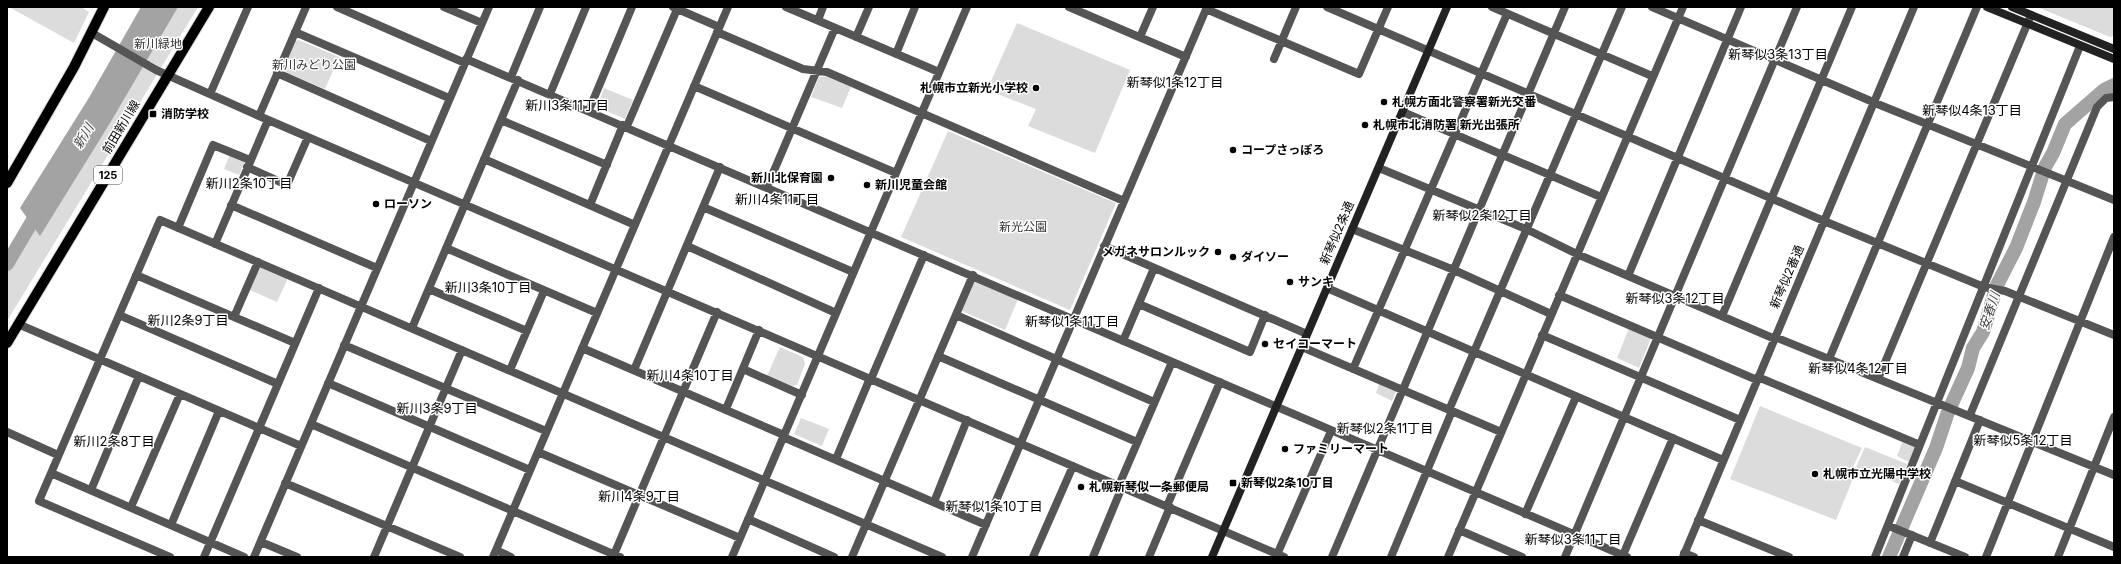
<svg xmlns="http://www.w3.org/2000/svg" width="2121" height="564" font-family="Inter,'Noto Sans JP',sans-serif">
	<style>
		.green { fill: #dcdcdc }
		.water { fill: #a3a3a3 }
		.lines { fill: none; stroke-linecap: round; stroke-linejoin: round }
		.river { stroke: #a3a3a3; stroke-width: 14 }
		.primary-casing { stroke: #dbdbdb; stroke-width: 12 }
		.street { stroke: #555; stroke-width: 8 }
		.secondary { stroke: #222; stroke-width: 8 }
		.primary { stroke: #000; stroke-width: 10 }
		.poi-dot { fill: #000; stroke: #fff; stroke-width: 1.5 }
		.labels { text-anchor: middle; stroke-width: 3; stroke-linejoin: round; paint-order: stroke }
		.shield { fill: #fff; stroke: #4c4c4c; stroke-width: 1 }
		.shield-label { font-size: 11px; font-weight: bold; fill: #000 }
		.park-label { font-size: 12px; fill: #333; stroke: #fff }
		.poi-label { font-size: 12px; font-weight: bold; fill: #000; stroke: #fff; text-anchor: start }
		.street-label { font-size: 12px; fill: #000; stroke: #fff }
		.neighbourhood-label { font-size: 13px; fill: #000; stroke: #fff }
		.water-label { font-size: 13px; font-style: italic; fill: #444; stroke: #fff }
	</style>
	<rect width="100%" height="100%" fill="#fff"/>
	<path class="green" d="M9 7H81L89 12 74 43Z
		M165 7H198L7 321V272Z
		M2037 7H2114V35L2110 37Z
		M1017 23 1130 70 1095 153 1028 126 1036 109 987 90Z
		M299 40 339 57 325 89 285 72 284 68 295 41Z
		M827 76 851 87 842 108 811 97 819 77Z
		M604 88 633 100 625 119 597 107Z
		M948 131 1116 203 1070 310 901 237Z
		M230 154 245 161 239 175 224 169Z
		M260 267 288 278 277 302 250 290Z
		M975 280 1018 299 1005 330 962 311Z
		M1629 328 1651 338 1639 368 1617 358Z
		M780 347 803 357 805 364 797 385 793 386 767 376Z
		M1379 384 1396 391 1392 401 1376 393Z
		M1760 406 1862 448 1853 467 1857 469 1836 520 1730 479Z
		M801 418 829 429 822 446 794 434Z
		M1903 440 1916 446 1909 462 1897 456Z
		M1865 447 1907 464 1899 484 1856 467Z"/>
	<path class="water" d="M141 7H178L110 123 40 236 20 208 90 96Z"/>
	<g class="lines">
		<path class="river" d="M7 264 40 208
			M1889 557 1936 448 1948 412 1968 368 1973 348 1983 332 1997 285 2016 248 2034 202 2045 167 2053 153 2065 124 2104 90 2114 85"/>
		<defs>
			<path id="primary" d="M7 183 74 67 104 7
				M7 343 209 7"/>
		</defs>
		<use href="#primary" class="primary-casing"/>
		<path class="street" d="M337 7 465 63
			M444 7 482 23
			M673 7 719 27
			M786 7 939 72
			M1069 7 1186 57
			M1327 7 1824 221 1984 287 2005 291 2114 335
			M1492 7 1652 76
			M1652 7 1880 105 2114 200
			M1206 9 1359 74 1388 7
			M818 20 823 7
			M295 32 449 98
			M717 32 803 69 827 72 1124 201
			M92 33 156 70 259 116 1284 557
			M856 37 869 7
			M1140 37 1153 7
			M896 54 915 7
			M466 59 1627 557
			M1274 59 1296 7
			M277 73 431 141
			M511 77 540 7
			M694 86 896 173
			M210 94 248 7
			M550 94 586 7
			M589 110 632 7
			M1403 112 1601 197
			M259 116 306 7
			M501 120 607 165
			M627 126 678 7
			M484 159 635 225
			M247 167 287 185 308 137
			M1379 168 1526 229 1577 254 1775 339
			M767 187 835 28
			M231 205 377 268
			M590 205 623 125
			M703 207 853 272
			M178 228 213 145 250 160
			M1352 229 1454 270 1551 314
			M215 244 268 120
			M687 246 836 313
			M1104 246 1307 334
			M446 248 597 313
			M136 275 295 343
			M1628 276 1741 7
			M1327 288 1723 460
			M429 289 527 331
			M1559 295 1757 380
			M1139 304 1250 352 1265 315
			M119 315 278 384
			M956 315 1154 402
			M1722 316 1852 7
			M234 317 258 262
			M18 324 301 446
			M412 328 518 80
			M1542 335 1740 420
			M1775 337 2114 475
			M1123 341 1154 268
			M344 345 546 431
			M1302 347 1501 432
			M582 348 784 435
			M938 356 1137 442
			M1829 359 1977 7
			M743 369 802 395
			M1353 369 1507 14
			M510 370 544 291
			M634 370 720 167
			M1758 377 1920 445
			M871 379 924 255
			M1878 379 2031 15
			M328 383 530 470
			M726 409 759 330
			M1449 410 1622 7
			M1970 415 2097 107 2106 98 2114 97
			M311 424 620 557
			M7 432 58 455
			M783 437 986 525
			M538 452 740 538
			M836 459 870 378
			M51 473 244 557
			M1955 481 2114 547
			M285 483 460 557
			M1119 485 1172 362
			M91 490 139 376
			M934 502 967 420
			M1167 506 1220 382
			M131 507 180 394
			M1525 514 1576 397
			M748 519 834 557
			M1698 520 1789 557
			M171 525 219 411
			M1889 526 1965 557
			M1459 530 1522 557
			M261 542 297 557
			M1930 543 1980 420
			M496 550 511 557
			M1684 553 1694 557
			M1623 555 1673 438
			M170 557 39 501 160 220 942 557
			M204 557 319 288
			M254 557 489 7
			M374 557 462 350
			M493 557 728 7
			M613 557 717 312
			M732 557 967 7
			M852 557 973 275
			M972 557 1207 7
			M1033 557 1073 466
			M1093 557 1122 487
			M1149 557 1170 507
			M1276 557 1331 431
			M1332 557 1565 7
			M1391 557 1452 411
			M1448 557 1683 7
			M1565 557 1797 7
			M1683 557 1914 7
			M1875 557 2080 46
			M1903 557 1912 535
			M1986 557 2114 237
			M2058 557 2114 417"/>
		<path class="secondary" d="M1987 7 2114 59
			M2012 7 2114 49
			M1212 557 1447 7"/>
		<use href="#primary" class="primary"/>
	</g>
	<g class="poi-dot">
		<circle cx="1036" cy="88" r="4"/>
		<circle cx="1384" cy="102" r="4"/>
		<rect x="149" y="110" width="8" height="8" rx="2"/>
		<circle cx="1365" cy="125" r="4"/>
		<circle cx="1233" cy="150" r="4"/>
		<circle cx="831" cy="178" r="4"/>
		<circle cx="867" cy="185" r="4"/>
		<circle cx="376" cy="204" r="4"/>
		<circle cx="1218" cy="252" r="4"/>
		<circle cx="1233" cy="257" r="4"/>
		<circle cx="1290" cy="282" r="4"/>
		<circle cx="1265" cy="344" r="4"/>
		<circle cx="1285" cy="449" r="4"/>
		<circle cx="1815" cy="474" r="4"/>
		<rect x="1229" y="479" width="8" height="8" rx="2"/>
		<circle cx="1081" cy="487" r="4"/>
	</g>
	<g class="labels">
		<rect class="shield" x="94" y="166" width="28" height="18" rx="3"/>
		<g class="shield-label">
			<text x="108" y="179">125</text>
		</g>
		<g class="park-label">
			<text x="158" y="48">新川緑地</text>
			<text x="314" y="69">新川みどり公園</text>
			<text x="1023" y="231">新光公園</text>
		</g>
		<g class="poi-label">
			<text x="1028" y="92" text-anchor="end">札幌市立新光小学校</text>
			<text x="1392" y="106">札幌方面北警察署新光交番</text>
			<text x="161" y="118">消防学校</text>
			<text x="1373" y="129">札幌市北消防署 新光出張所</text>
			<text x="1241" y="154">コープさっぽろ</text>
			<text x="823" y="182" text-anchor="end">新川北保育園</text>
			<text x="875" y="189">新川児童会館</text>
			<text x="384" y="208">ローソン</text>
			<text x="1210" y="256" text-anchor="end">メガネサロンルック</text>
			<text x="1241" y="261">ダイソー</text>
			<text x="1298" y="286">サンキ</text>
			<text x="1273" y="348">セイコーマート</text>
			<text x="1293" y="453">ファミリーマート</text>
			<text x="1823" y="478">札幌市立光陽中学校</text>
			<text x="1241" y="487">新琴似2条10丁目</text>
			<text x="1089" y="491">札幌新琴似一条郵便局</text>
		</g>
		<g class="street-label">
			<text transform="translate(121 127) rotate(-59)" y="4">前田新川線</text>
			<text transform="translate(1337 233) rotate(-67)" y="4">新琴似2条通</text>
			<text transform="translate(1787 277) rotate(-67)" y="4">新琴似2番通</text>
		</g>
		<g class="neighbourhood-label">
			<text x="1778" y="59">新琴似3条13丁目</text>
			<text x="1175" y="87">新琴似1条12丁目</text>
			<text x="567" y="110">新川3条11丁目</text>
			<text x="1972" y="115">新琴似4条13丁目</text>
			<text x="249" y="188">新川2条10丁目</text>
			<text x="777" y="204">新川4条11丁目</text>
			<text x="1482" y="220">新琴似2条12丁目</text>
			<text x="488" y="292">新川3条10丁目</text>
			<text x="1675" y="303">新琴似3条12丁目</text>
			<text x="188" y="325">新川2条9丁目</text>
			<text x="1072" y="326">新琴似1条11丁目</text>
			<text x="1858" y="373">新琴似4条12丁目</text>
			<text x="690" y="380">新川4条10丁目</text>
			<text x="437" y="413">新川3条9丁目</text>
			<text x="1385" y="433">新琴似2条11丁目</text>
			<text x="2023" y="445">新琴似5条12丁目</text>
			<text x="114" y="446">新川2条8丁目</text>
			<text x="639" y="501">新川4条9丁目</text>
			<text x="994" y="511">新琴似1条10丁目</text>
			<text x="1573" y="544">新琴似3条11丁目</text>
		</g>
		<g class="water-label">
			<text transform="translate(83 136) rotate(-59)" y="5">新川</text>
			<text transform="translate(1989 311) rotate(-72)" y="5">安春川</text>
		</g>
	</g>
	<rect width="2121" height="564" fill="none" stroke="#000000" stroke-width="16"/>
</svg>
